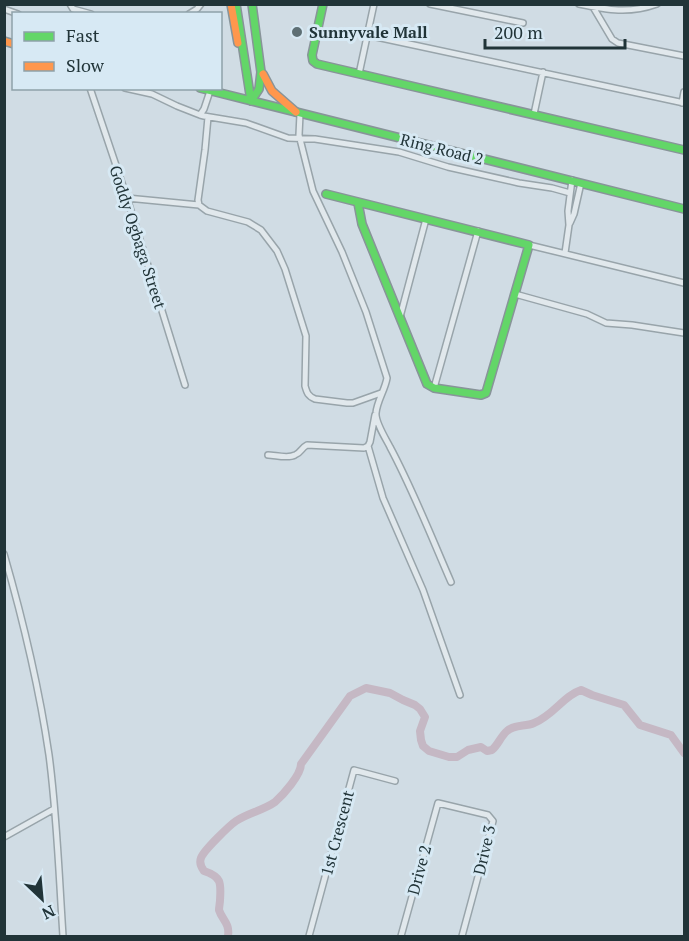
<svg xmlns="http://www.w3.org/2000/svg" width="689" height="941" font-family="'PT Serif',serif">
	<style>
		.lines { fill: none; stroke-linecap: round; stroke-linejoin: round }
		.river { stroke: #c5b8c4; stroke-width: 8 }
		.street-casing { stroke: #98a4aa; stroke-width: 8 }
		.fast-casing { stroke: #889499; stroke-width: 10 }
		.slow-casing { stroke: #889499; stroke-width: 10 }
		.street { stroke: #e1e8ec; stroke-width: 5 }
		.fast { stroke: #63d668; stroke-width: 7 }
		.slow { stroke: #ff974d; stroke-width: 7 }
		.poi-dot { fill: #5e6f74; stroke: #d7e9f4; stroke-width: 2 }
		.labels { text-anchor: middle; stroke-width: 6; stroke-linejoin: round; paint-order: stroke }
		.poi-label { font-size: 16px; font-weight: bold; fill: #213438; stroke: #d7e9f4; text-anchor: start }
		.street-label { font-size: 16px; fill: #213438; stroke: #d7e9f4 }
	</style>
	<rect width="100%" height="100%" fill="#d0dce4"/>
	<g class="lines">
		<path class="river" d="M228 936C230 923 222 920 219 910 219 907 220 903 220 900 221 883 222 877 204 871 201 867 199 863 201 858 203 851 230 825 236 821 248 813 264 810 275 802 283 795 301 775 301 764L350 696 366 688 390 693 403 700 415 705 420 709 425 717 420 731 421 740 423 746 429 751 449 757H457L468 750 481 747 487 751 492 750C498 745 501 736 507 731 515 724 525 727 534 723 554 715 563 696 581 690L592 695 624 705 640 725 671 735 684 753"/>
		<defs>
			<path id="street" d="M70 4 73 9 91 14
				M430 4 523 23
				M579 4C608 10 629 14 657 4
				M593 7 612 39 618 43 684 56
				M4 9 18 14
				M189 14 197 9 201 4
				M367 35 684 103
				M359 74 374 4
				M90 88 127 198 185 385
				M125 88 152 94 177 106 200 115
				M210 91 204 109 200 115 204 116 246 123 288 138 315 139 399 152 448 167 519 183 552 188 570 193
				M682 103 684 92
				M300 114 299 135 313 191 342 252 366 312 387 378C385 390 377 401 376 413 375 422 386 439 390 447 413 490 431 536 451 582
				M534 114 543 72
				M208 117 205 150 198 200 199 205 207 211 248 222 261 230 277 251 285 269 306 336 305 386C307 393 308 396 315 399L347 403H353L381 393
				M127 198 199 205
				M570 223 574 214 581 183
				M529 245 684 283
				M565 253 569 225 568 211 572 180
				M515 294 587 314 606 323 632 325 684 333
				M400 317 426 219
				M434 388 478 231
				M368 446 383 498 423 590 460 695
				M268 455C275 455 288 459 295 455 301 453 301 448 307 445L364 448 368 446 370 442 375 415
				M4 554C23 620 39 687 49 755 57 815 59 876 63 936
				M4 837 54 809
				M309 936 354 770 395 781
				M401 936 438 803 488 815 493 821 462 936"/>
			<path id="fast" d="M236 4 251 101
				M323 4 312 55 313 61 317 64 684 150
				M200 88 684 209
				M251 101 259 89 261 72 252 4
				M326 194 529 245 486 393 481 395 434 388 427 384 362 224 358 203"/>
			<path id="slow" d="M231 4 238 43
				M4 41 14 44
				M263 74 272 91 296 112"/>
		</defs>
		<use href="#street" class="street-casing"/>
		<use href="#fast" class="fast-casing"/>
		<use href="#slow" class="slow-casing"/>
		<use href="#street" class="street"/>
		<use href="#fast" class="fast"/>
		<use href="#slow" class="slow"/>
	</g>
	<circle class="poi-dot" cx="297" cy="32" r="6"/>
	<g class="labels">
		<g class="poi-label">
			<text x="309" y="38">Sunnyvale Mall</text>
		</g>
		<g class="street-label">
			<text transform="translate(442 149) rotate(14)" y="6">Ring Road 2</text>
			<text transform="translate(138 237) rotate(72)" y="6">Goddy Ogbaga Street</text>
			<text transform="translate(337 833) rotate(-75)" y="6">1st Crescent</text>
			<text transform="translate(484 850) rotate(-77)" y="6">Drive 3</text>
			<text transform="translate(419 870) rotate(-75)" y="6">Drive 2</text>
		</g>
	</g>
	<rect width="689" height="941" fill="none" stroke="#213438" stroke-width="12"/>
	<rect x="12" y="12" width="210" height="78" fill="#d7e9f4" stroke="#8ea1a9" stroke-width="1.5"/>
	<rect x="24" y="32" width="30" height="9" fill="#63d668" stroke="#8ea1a9" stroke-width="1.5"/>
	<text x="66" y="42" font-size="18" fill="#213438">Fast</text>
	<rect x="24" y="62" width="30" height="9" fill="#ff974d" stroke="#8ea1a9" stroke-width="1.5"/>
	<text x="66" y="72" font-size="18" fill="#213438">Slow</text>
	<g transform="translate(42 899) rotate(154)" stroke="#d7e9f4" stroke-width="4.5" paint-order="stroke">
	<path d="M0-4.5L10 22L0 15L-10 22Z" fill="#213438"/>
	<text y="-9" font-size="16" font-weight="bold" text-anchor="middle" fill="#213438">N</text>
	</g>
	<path d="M485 39v9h140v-9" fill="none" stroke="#213438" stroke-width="3"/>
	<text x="494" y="39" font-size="18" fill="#213438" stroke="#d7e9f4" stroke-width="4.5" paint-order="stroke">200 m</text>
</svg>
